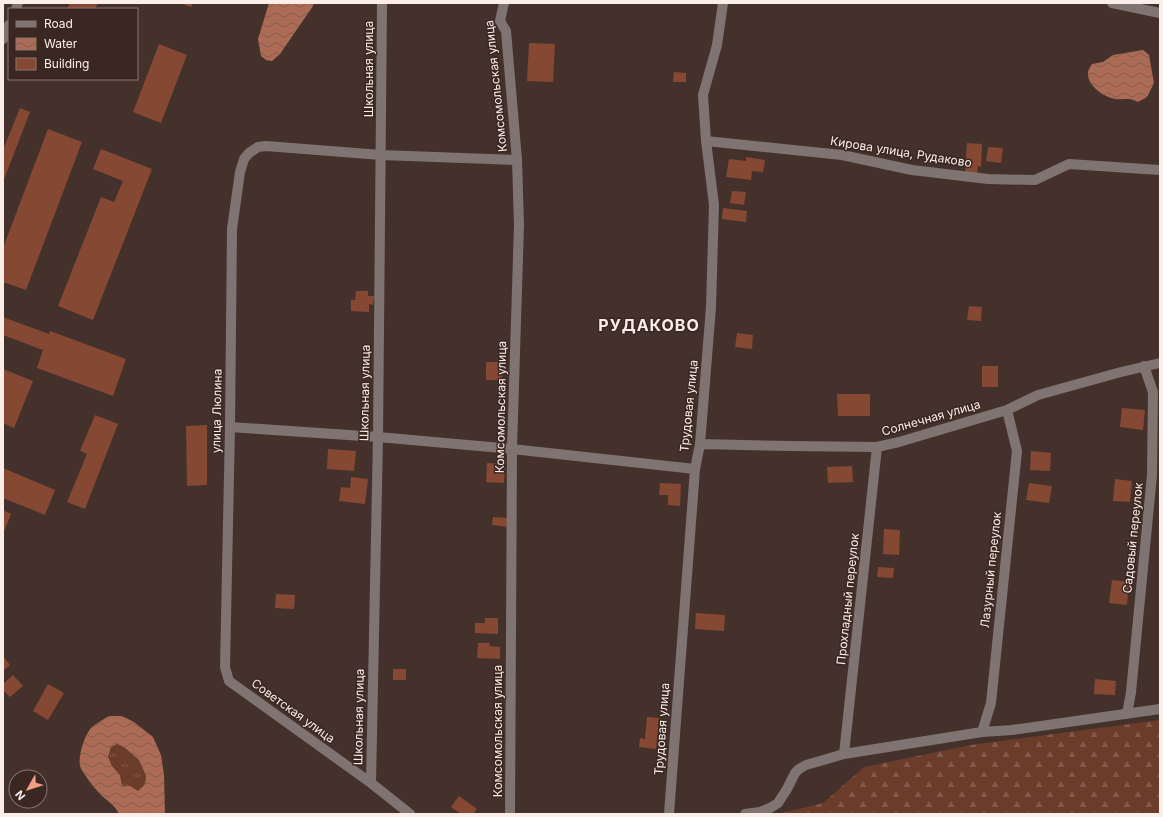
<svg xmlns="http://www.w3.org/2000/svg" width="1163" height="817" font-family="Inter,sans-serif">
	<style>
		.grass { fill: url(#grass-tufts) }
		.forest { fill: url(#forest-firs) }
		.water { fill: url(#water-waves); fill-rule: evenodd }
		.building { fill: #854833 }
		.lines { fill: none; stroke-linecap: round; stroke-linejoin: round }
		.minor { stroke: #7f7471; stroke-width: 10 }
		.labels { text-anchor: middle; stroke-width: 3; stroke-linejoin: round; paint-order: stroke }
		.street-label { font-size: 12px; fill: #fbeee9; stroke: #3a2721 }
		.district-label { font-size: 16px; font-weight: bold; letter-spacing: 1px; fill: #fbeee9; stroke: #3a2721 }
	</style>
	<defs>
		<pattern id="grass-tufts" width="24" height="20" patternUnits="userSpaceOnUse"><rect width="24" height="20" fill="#6c3c2b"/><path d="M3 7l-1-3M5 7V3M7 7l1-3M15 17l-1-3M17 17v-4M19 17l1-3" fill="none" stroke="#82584a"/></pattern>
		<pattern id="forest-firs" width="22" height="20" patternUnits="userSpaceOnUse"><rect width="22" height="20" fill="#6c3c2b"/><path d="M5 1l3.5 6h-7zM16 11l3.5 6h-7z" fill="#82584a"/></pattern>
		<pattern id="water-waves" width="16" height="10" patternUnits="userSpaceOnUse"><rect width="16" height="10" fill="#ab6b55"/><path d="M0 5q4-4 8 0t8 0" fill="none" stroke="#855d4f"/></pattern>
	</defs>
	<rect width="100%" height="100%" fill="#45312b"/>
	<path class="grass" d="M117 744 125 748 139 760 146 776 145 784 138 791 130 786H122L120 775 112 766 108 757 111 747Z"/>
	<path class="forest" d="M1160 720V814H778L823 803 864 767 971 745Z"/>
	<path class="water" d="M269 3H314L313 6 280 54 272 61 266 60 261 56 258 39Z
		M1143 50 1149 55 1154 83 1147 97 1138 102C1128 97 1126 100 1116 99 1104 98 1087 85 1088 73 1088 70 1091 66 1092 64L1103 62 1113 55Z
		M109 716H122L134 722 153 737 161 755 164 775 165 814H119C115 805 107 801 100 794 96 790 81 771 80 766 78 756 84 736 91 728 96 723 103 720 109 716ZM117 744 125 748 139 760 146 776 145 784 138 791 130 786H122L120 775 112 766 108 757 111 747Z"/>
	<path class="building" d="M70 3H98L95 9H67Z
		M180 3H193L191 7Z
		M529 43 555 44 553 82 527 81Z
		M159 44 187 55 161 123 133 112Z
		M674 72 686 73V82H673Z
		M20 108 30 112 3 182V150Z
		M48 129 82 142 26 290 3 282V248Z
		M967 143 982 144 981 167 978 166 977 174H965Z
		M988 147 1003 148 1001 163 986 161Z
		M101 149 152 169 93 320 58 306 101 197 114 202 123 181 93 169Z
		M746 157 765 160 763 172 752 171 751 180 726 177 729 159 746 161Z
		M732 191 746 192 744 205 730 203Z
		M723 208 747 211 746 222 722 219Z
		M356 291H368V296H374L373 305 369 304V312L351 311V300H355Z
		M969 306 982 307 981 321 967 320Z
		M3 317 49 334 50 331 126 359 113 396 37 368 43 350 3 335Z
		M737 333 753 335 752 349 735 347Z
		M486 362H502V380H486Z
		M982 366H998V387H982Z
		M3 369 33 381 14 428 3 423Z
		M837 394H870V416H838Z
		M1122 408 1145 410 1143 430 1120 427Z
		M95 415 118 424 85 509 67 502 87 454 80 451Z
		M207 425V485L187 486 186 426Z
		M328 449 356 451 354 471 327 469Z
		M1031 451 1051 453 1050 471 1030 470Z
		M487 463 505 464 504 483 486 482Z
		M852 466 853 482 828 483 827 467Z
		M3 468 55 490 45 515 3 498Z
		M351 477 368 479 365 504 339 501 341 487 350 488Z
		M1115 479 1132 481 1130 502 1113 501Z
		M660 483 681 484 680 506 668 505V495H659Z
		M1029 483 1052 486 1049 503 1026 500Z
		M3 510 11 514 3 534Z
		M493 517 509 518 508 527 492 525Z
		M884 529 900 530 899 555 883 554Z
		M878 567 894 568 893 578 877 577Z
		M1112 580 1129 582 1127 605 1109 603Z
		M276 594 295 595 294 609 275 608Z
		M696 613 725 615 724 631 695 629Z
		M485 618H498V634L475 633V623H485Z
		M478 643H490L489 646 500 647V659L477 658Z
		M3 656 10 665 3 671Z
		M393 669H406V680H393Z
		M13 675 23 686 10 697 3 690V684Z
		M1095 679 1116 681 1115 695 1094 694Z
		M48 684 64 693 48 720 33 711Z
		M647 717 659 718 656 749 639 747 640 738 645 739Z
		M459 796 477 809 473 814H461L451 807Z"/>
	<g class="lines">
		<path class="minor" d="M504 3 500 21 506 31 517 160 519 225 512 449 510 814
			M1112 3 1160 13
			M16 9 18 3
			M3 39 9 25
			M706 141 842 155 912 170 988 179 1035 180 1069 164 1160 170
			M230 427 378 437 512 449 695 469
			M700 444 790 446 877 447 899 442 1007 410 1038 395 1121 372 1160 363
			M1127 714 1131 692 1152 475 1153 392 1144 366
			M982 732 991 703 1017 451 1007 410
			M844 754 877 447
			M371 783 378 437 382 3
			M410 814 371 783 229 681 225 667 230 427 232 229 240 172 244 159 249 153 258 147 266 146 381 155 517 160
			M669 814 695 469 700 444 711 307 714 205 706 141 703 95 717 45 723 3
			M745 814 760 812 770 808 778 803 787 789 795 773 799 769 806 765 844 754 982 732 1012 730 1160 709"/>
	</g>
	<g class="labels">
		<g class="street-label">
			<text transform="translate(369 69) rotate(-90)" y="4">Школьная улица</text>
			<text transform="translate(496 86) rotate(-96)" y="4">Комсомольская улица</text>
			<text transform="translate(901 152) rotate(9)" y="4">Кирова улица, Рудаково</text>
			<text transform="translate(365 393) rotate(-89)" y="4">Школьная улица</text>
			<text transform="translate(689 406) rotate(-84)" y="4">Трудовая улица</text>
			<text transform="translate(501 407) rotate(-89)" y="4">Комсомольская улица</text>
			<text transform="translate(217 411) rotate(-89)" y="4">улица Люлина</text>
			<text transform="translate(931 418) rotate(-16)" y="4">Солнечная улица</text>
			<text transform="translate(1133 538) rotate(-84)" y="4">Садовый переулок</text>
			<text transform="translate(991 570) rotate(-84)" y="4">Лазурный переулок</text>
			<text transform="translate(848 599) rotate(-84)" y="4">Прохладный переулок</text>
			<text transform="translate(293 711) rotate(36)" y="4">Советская улица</text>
			<text transform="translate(359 717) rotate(-89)" y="4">Школьная улица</text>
			<text transform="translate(662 729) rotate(-86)" y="4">Трудовая улица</text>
			<text transform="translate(498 731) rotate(-90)" y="4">Комсомольская улица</text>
		</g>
		<g class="district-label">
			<text x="649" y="331">РУДАКОВО</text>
		</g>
	</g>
	<rect width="1163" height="817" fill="none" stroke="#fbeee9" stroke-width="8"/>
	<rect x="8" y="8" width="130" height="72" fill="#3a2721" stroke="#877771"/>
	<rect x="16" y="21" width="20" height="6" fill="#7f7471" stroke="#877771"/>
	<text x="44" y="28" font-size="12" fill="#fbeee9">Road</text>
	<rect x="16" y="38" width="20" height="12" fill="url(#water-waves)" stroke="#877771"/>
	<text x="44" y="48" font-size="12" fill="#fbeee9">Water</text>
	<rect x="16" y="58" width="20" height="12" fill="#854833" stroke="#877771"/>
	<text x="44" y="68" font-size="12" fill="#fbeee9">Building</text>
	<g transform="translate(28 789) rotate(231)"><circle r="19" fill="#3a2721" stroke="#877771"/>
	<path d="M0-3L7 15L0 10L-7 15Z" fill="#f39f83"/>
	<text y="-6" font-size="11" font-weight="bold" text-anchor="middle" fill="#fbeee9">N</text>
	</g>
</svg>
